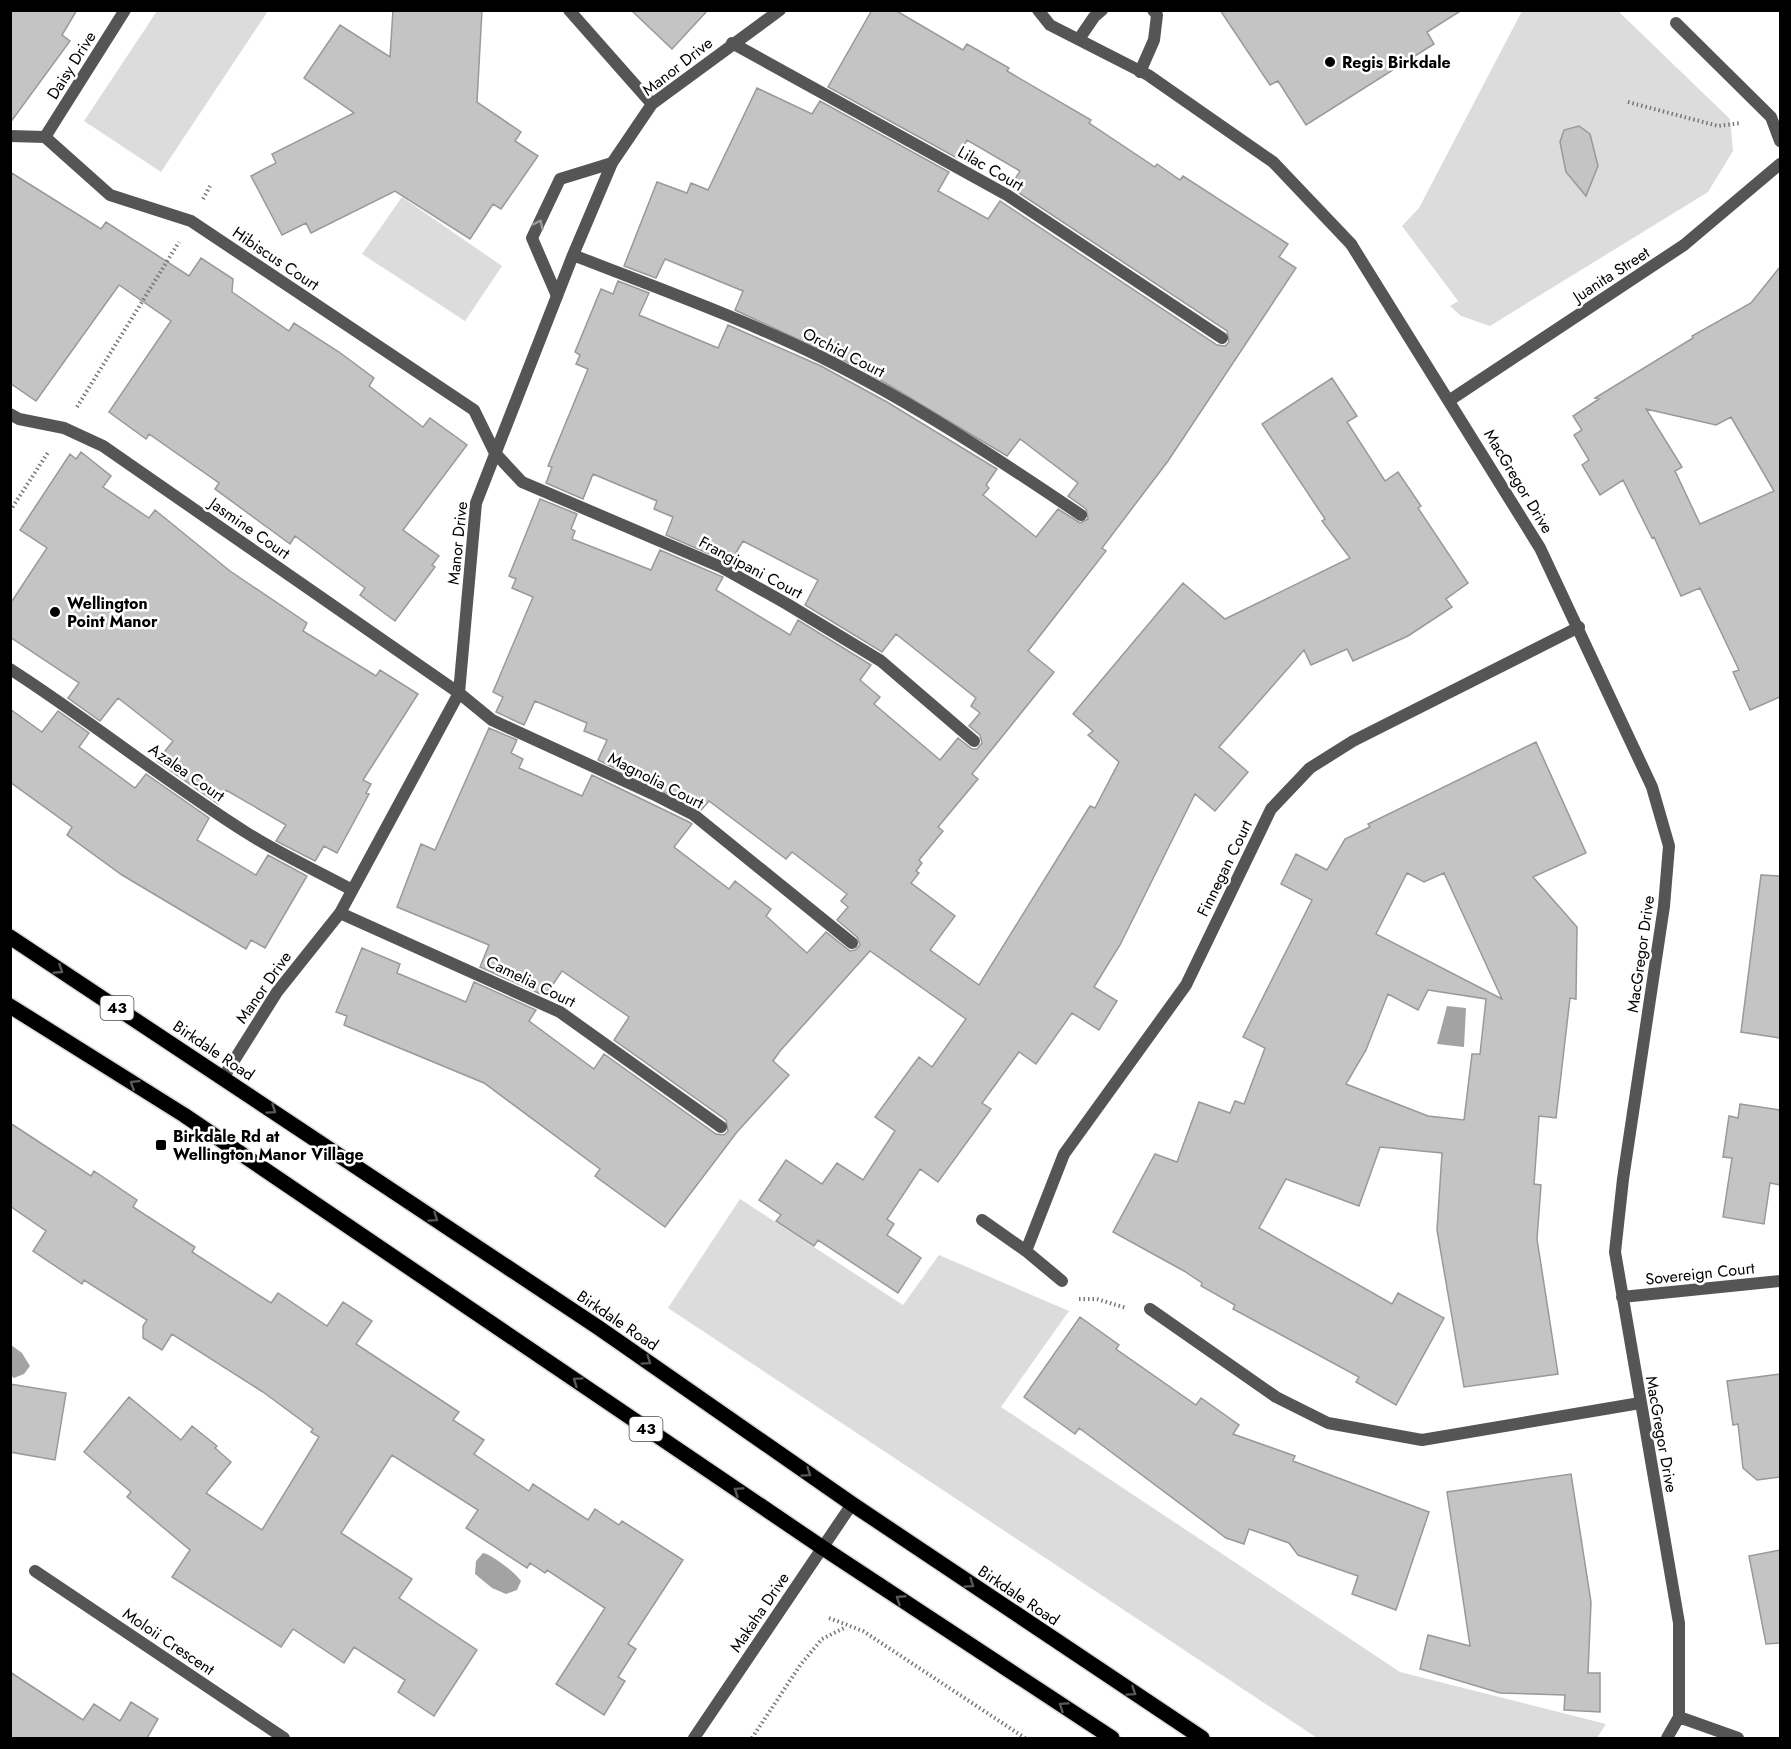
<svg xmlns="http://www.w3.org/2000/svg" width="1791" height="1749" font-family="Jost,sans-serif">
	<style>
		.green { fill: #dcdcdc }
		.water { fill: #a3a3a3 }
		.building { fill: #c4c4c4; stroke: #999; stroke-width: 1.5; fill-rule: evenodd }
		.lines { fill: none; stroke-linecap: round; stroke-linejoin: round }
		.primary-casing { stroke: #dbdbdb; stroke-width: 18 }
		.path { stroke: #777; stroke-width: 4; stroke-dasharray: 1.5 3; stroke-linecap: butt }
		.service { stroke: #555; stroke-width: 12 }
		.minor { stroke: #555; stroke-width: 12 }
		.primary { stroke: #000; stroke-width: 15 }
		.oneway { stroke: #999 }
		.oneway2 { stroke: #595959 }
		.poi-dot { fill: #000; stroke: #fff; stroke-width: 2 }
		.labels { text-anchor: middle; stroke-width: 5; stroke-linejoin: round; paint-order: stroke }
		.shield { fill: #fff; stroke: #4c4c4c; stroke-width: 1.5 }
		.shield-label { font-size: 15px; font-weight: bold; fill: #000 }
		.poi-label { font-size: 16px; font-weight: bold; fill: #000; stroke: #fff; text-anchor: start }
		.street-label { font-size: 16px; fill: #000; stroke: #fff }
	</style>
	<rect width="100%" height="100%" fill="#fff"/>
	<path class="green" d="M157 11H268L161 172 84 121Z
		M1522 11H1618L1730 119 1733 151 1708 192 1490 326 1461 316 1450 306 1458 301 1402 226 1419 208Z
		M402 197 502 266 465 321 362 254Z
		M740 1199 903 1305 939 1255 1069 1311 1001 1407 1400 1672 1606 1724 1597 1738H1317L668 1308Z"/>
	<path class="water" d="M1447 1006 1466 1008 1464 1047 1437 1044Z
		M11 1345 22 1353 30 1366 24 1374 14 1378 11 1376Z
		M483 1553C491 1554 516 1573 521 1581L517 1590 506 1594 492 1588 475 1574 476 1561Z"/>
	<path class="building" d="M10 10H77L62 35 70 41 10 123Z
		M393 10H482L477 102 521 132 515 141 538 156 501 209 493 204 470 239 395 191 311 233 306 223 282 235 251 176 276 163 272 154 354 113 304 78 340 25 390 57Z
		M631 10H708L672 49Z
		M872 10H895L963 50 967 44 1009 68 1007 71 1091 120 1089 123 1155 167 1157 164 1180 180 1183 176 1288 244 1279 257 1296 268 1168 461 1102 548 1106 551 1028 651 1054 672 972 774 978 779 938 827 943 831 919 860 922 863 916 871 919 873 911 883 955 916 930 950 979 985 1090 806 1095 808 1119 762 1088 735 1093 731 1073 714 1183 583 1225 619 1350 558 1322 521 1325 519 1262 424 1332 378 1357 416 1347 422 1385 481 1398 472 1421 506 1418 508 1468 583 1446 599 1452 607 1408 636 1353 661 1347 649 1311 665 1304 650 1219 747 1248 772 1215 811 1195 794 1120 945 1094 987 1117 1001 1099 1030 1072 1013 1036 1064 1019 1052 982 1103 991 1109 938 1182 920 1169 887 1219 894 1224 887 1235 921 1258 898 1293 818 1240 814 1246 776 1221 781 1215 759 1200 786 1160 822 1184 837 1163 863 1180 895 1131 875 1117 919 1057 932 1067 966 1019 870 951 780 1051 773 1061 789 1075 737 1132 665 1227 595 1176 600 1169 484 1083 344 1025 347 1016 336 1012 362 948 400 964 397 973 466 1002 474 982 536 1010 529 1021 594 1069 604 1054 716 1134 724 1135 728 1131 726 1120 614 1040 629 1017 562 971 545 996 480 967 489 945 397 907 421 844 435 850 489 728 517 740 511 753 523 759 519 768 582 796 592 775 689 822 692 824 674 847 729 889 735 881 771 909 766 916 807 953 826 932 850 951 855 950 860 945 857 937 837 920 848 907 841 901 847 894 792 852 786 859 709 801 701 810 598 760 607 740 584 731 587 723 535 701 524 725 496 712 503 697 493 692 533 597 512 588 516 579 509 576 540 499 577 514 571 529 575 531 572 539 651 570 660 550 723 577 716 590 790 635 798 620 871 665 860 680 880 697 874 704 940 760 958 738 972 749H977L982 743 980 735 969 726 980 713 971 706 976 698 896 634 882 652 805 605 818 580 743 541 730 563 666 535 673 517 654 509 657 501 593 474 583 499 546 483 552 467 548 466 588 369 576 364 580 355 575 352 601 289 613 294 618 281 649 293 639 315 718 348 728 325 821 366 887 402 997 469 986 485 989 488 983 495 1036 537 1058 509 1080 523 1088 519 1086 509 1068 496 1078 483 1020 439 1007 456 862 369 735 310 743 291 665 259 656 278 624 266 657 182 687 193 691 183 708 190 757 88 812 114 820 101 949 172 938 191 988 219 1000 201 1217 345 1225 346 1229 342 1227 331 1010 187 1020 171 967 140 957 158 828 87Z
		M1220 10H1462L1427 32 1434 44 1306 125 1278 81 1270 85Z
		M1579 126 1590 134 1598 166 1586 196 1566 172 1560 142 1564 130Z
		M10 172 101 229 106 222 189 276 201 258 233 279 232 292 289 331 294 323 339 352 374 378 369 386 423 427 430 418 467 445 403 530 439 556 432 565 435 567 395 621 360 595 365 588 295 536 290 544 215 489 219 483 149 434 146 439 109 412 171 321 119 285 36 401 10 383Z
		M1780 267V697L1750 710 1733 672 1739 670 1700 588 1681 596 1654 537 1652 538 1623 480 1600 495 1582 465 1589 460 1574 435 1582 430 1573 416 1599 399 1595 398 1693 338 1692 336 1751 303ZM1646 409 1716 425 1731 417 1774 491 1700 524 1675 471 1682 467Z
		M81 452 111 476 103 487 149 518 155 510 230 571 307 623 303 631 376 676 380 670 418 694 363 780 371 784 366 793 369 794 337 853 324 846 315 861 276 841 286 825 226 790 218 804 157 761 173 741 118 698 100 721 68 698 79 683 10 637V604L47 548 20 530 70 454 76 459Z
		M10 709 42 732 58 711 89 733 79 747 135 788 146 774 209 818 197 840 256 875 268 855 307 876 265 948 251 940 246 949 122 875 67 835 72 827 10 782Z
		M1536 742 1586 853 1533 877 1577 927 1576 999 1570 998 1556 1118 1539 1116 1534 1184 1541 1185 1537 1239 1558 1374 1464 1387 1437 1230 1442 1153 1380 1147 1359 1206 1286 1179 1259 1228 1392 1304 1398 1293 1444 1318 1396 1405 1356 1382 1359 1377 1233 1309 1235 1305 1201 1286 1202 1283 1184 1271 1113 1232 1155 1154 1177 1162 1199 1102 1230 1113 1235 1101 1244 1104 1265 1048 1243 1037 1312 900 1281 884 1296 854 1327 870 1345 839 1370 827 1368 824ZM1407 873 1424 882 1444 873 1502 999 1376 934ZM1428 990 1486 999 1480 1054H1472L1464 1120 1428 1116 1346 1084 1366 1050 1388 994 1418 1010Z
		M1761 875 1780 876V1038L1741 1032Z
		M1740 1104 1780 1110V1185L1770 1183 1764 1224 1723 1217 1732 1158 1723 1157 1729 1116 1738 1118Z
		M10 1123 91 1176 94 1171 137 1200 133 1207 195 1247 192 1252 271 1303 278 1293 327 1326 343 1302 372 1321 356 1344 459 1412 453 1420 484 1440 474 1454 529 1491 533 1484 588 1520 595 1509 619 1525 622 1521 683 1560 628 1644 636 1649 618 1677 625 1681 604 1715 556 1684 605 1608 547 1570 545 1573 530 1563 527 1568 466 1528 478 1510 392 1455 341 1533 412 1579 399 1598 477 1650 434 1716 398 1692 405 1680 354 1647 344 1663 293 1629 281 1647 172 1577 190 1550 127 1497 131 1492 84 1452 129 1397 181 1440 192 1426 217 1446 215 1448 231 1462 206 1493 262 1530 319 1437 311 1432 313 1429 263 1392 172 1334 162 1350 143 1338V1326L147 1320 84 1280 82 1284 33 1251 46 1231 10 1206Z
		M1080 1317 1119 1345 1116 1349 1196 1405 1201 1398 1239 1425 1233 1434 1295 1456 1293 1461 1429 1512 1396 1610 1352 1594 1358 1576 1298 1555 1289 1543 1249 1529 1244 1544 1226 1538 1079 1428 1075 1434 1024 1397Z
		M1780 1374V1477L1757 1480 1743 1468 1738 1424 1733 1425 1727 1381Z
		M10 1384 66 1393 55 1460 10 1452Z
		M1571 1474 1591 1602 1588 1673H1600V1712L1564 1710 1565 1695 1500 1693 1420 1669 1428 1635 1470 1646 1447 1492Z
		M1780 1550V1643L1766 1644 1749 1556Z
		M10 1672 83 1720 94 1704 120 1721 131 1702 158 1719 147 1738H10Z"/>
	<g class="lines">
		<defs>
			<path id="primary" d="M10 937 599 1328 852 1504 1202 1738
				M10 1006 184 1115 823 1548 1112 1738"/>
		</defs>
		<use href="#primary" class="primary-casing"/>
		<path class="path" d="M1628 102 1718 126 1741 123
			M203 199 210 186
			M77 407 179 242
			M10 511 49 451
			M1079 1299H1097L1126 1308
			M829 1618 863 1631 1025 1738
			M752 1738 801 1664 822 1639 846 1627"/>
		<path class="service" d="M1038 10 1050 25 1148 75 1273 162 1351 244
			M1079 39 1094 17 1102 10
			M1140 72 1154 40 1157 15 1153 10
			M557 296 532 238 560 179 612 163
			M1150 1309 1276 1397 1328 1423 1422 1440 1640 1403"/>
		<path class="minor" d="M569 10 652 104
			M1676 23 1771 117 1780 141
			M732 43 1007 195 1222 338
			M10 136 45 137 110 195 191 221 474 410 495 453 522 482 721 567 787 604 881 661 974 741
			M45 137 125 10
			M1351 244 1540 548 1652 787 1669 846 1664 906 1623 1179 1615 1252 1679 1623V1717L1667 1738
			M573 255C657 288 744 319 825 359 915 404 998 459 1081 515
			M1450 400 1684 245 1780 164
			M10 414 19 419 64 428 103 446 459 693 492 720 653 794 694 815 852 943
			M10 669C91 721 166 782 247 833 280 854 317 871 352 890
			M340 913 560 1012 721 1127
			M223 1078 277 992 340 913 459 693 476 503 573 255 612 163 652 104 780 10
			M982 1220 1026 1251 1062 1281
			M1026 1251 1064 1154 1186 985 1271 809 1310 768 1353 741 1579 627
			M1622 1297 1780 1281
			M35 1571 284 1738
			M1679 1717 1738 1738
			M694 1738 852 1504"/>
		<use href="#primary" class="primary"/>
	</g>
	<defs><path id="oneway-chevron" d="M-2-3.5L2.5 0L-2 3.5" fill="none" stroke-width="1.6" stroke-linecap="round" stroke-linejoin="round" transform="scale(1.5)"/></defs>
	<use class="oneway" href="#oneway-chevron" transform="translate(539 224) rotate(-64)"/>
	<g class="oneway2">
		<use href="#oneway-chevron" transform="translate(59 970) rotate(33)"/>
		<use href="#oneway-chevron" transform="translate(134 1084) rotate(-148)"/>
		<use href="#oneway-chevron" transform="translate(272 1110) rotate(34)"/>
		<use href="#oneway-chevron" transform="translate(434 1218) rotate(34)"/>
		<use href="#oneway-chevron" transform="translate(647 1361) rotate(35)"/>
		<use href="#oneway-chevron" transform="translate(577 1381) rotate(-146)"/>
		<use href="#oneway-chevron" transform="translate(807 1473) rotate(35)"/>
		<use href="#oneway-chevron" transform="translate(738 1491) rotate(-146)"/>
		<use href="#oneway-chevron" transform="translate(970 1584) rotate(34)"/>
		<use href="#oneway-chevron" transform="translate(900 1599) rotate(-147)"/>
		<use href="#oneway-chevron" transform="translate(1132 1692) rotate(34)"/>
		<use href="#oneway-chevron" transform="translate(1063 1706) rotate(-146)"/>
	</g>
	<g class="poi-dot">
		<circle cx="1330" cy="62" r="6"/>
		<circle cx="55" cy="612" r="6"/>
		<rect x="155" y="1139" width="12" height="12" rx="3"/>
	</g>
	<g class="labels">
		<g class="shield">
			<rect x="100.5" y="996" width="33" height="24" rx="4.5"/>
			<rect x="629.5" y="1417" width="33" height="24" rx="4.5"/>
		</g>
		<g class="shield-label">
			<text x="117" y="1013">43</text>
			<text x="646" y="1434">43</text>
		</g>
		<g class="poi-label">
			<text x="1342" y="68">Regis Birkdale</text>
			<text x="67" y="609">Wellington<tspan x="67" dy="18">Point Manor</tspan></text>
			<text x="173" y="1142">Birkdale Rd at<tspan x="173" dy="18">Wellington Manor Village</tspan></text>
		</g>
		<g class="street-label">
			<text transform="translate(71 65) rotate(-58)" y="6">Daisy Drive</text>
			<text transform="translate(677 66) rotate(-38)" y="6">Manor Drive</text>
			<text transform="translate(991 168) rotate(30)" y="6">Lilac Court</text>
			<text transform="translate(276 258) rotate(34)" y="6">Hibiscus Court</text>
			<text transform="translate(1611 274) rotate(-33)" y="6">Juanita Street</text>
			<text transform="translate(844 352) rotate(27)" y="6">Orchid Court</text>
			<text transform="translate(1519 481) rotate(59)" y="6">MacGregor Drive</text>
			<text transform="translate(250 528) rotate(35)" y="6">Jasmine Court</text>
			<text transform="translate(457 543) rotate(-84)" y="6">Manor Drive</text>
			<text transform="translate(751 567) rotate(28)" y="6">Frangipani Court</text>
			<text transform="translate(187 772) rotate(35)" y="6">Azalea Court</text>
			<text transform="translate(656 780) rotate(27)" y="6">Magnolia Court</text>
			<text transform="translate(1224 868) rotate(-64)" y="6">Finnegan Court</text>
			<text transform="translate(1640 954) rotate(-82)" y="6">MacGregor Drive</text>
			<text transform="translate(531 981) rotate(26)" y="6">Camelia Court</text>
			<text transform="translate(263 987) rotate(-55)" y="6">Manor Drive</text>
			<text transform="translate(214 1050) rotate(34)" y="6">Birkdale Road</text>
			<text transform="translate(1700 1273) rotate(-6)" y="6">Sovereign Court</text>
			<text transform="translate(618 1320) rotate(34)" y="6">Birkdale Road</text>
			<text transform="translate(1662 1434) rotate(80)" y="6">MacGregor Drive</text>
			<text transform="translate(1019 1595) rotate(34)" y="6">Birkdale Road</text>
			<text transform="translate(759 1612) rotate(-56)" y="6">Makaha Drive</text>
			<text transform="translate(169 1641) rotate(34)" y="6">Moloii Crescent</text>
		</g>
	</g>
	<rect width="1791" height="1749" fill="none" stroke="#000000" stroke-width="24"/>
</svg>
